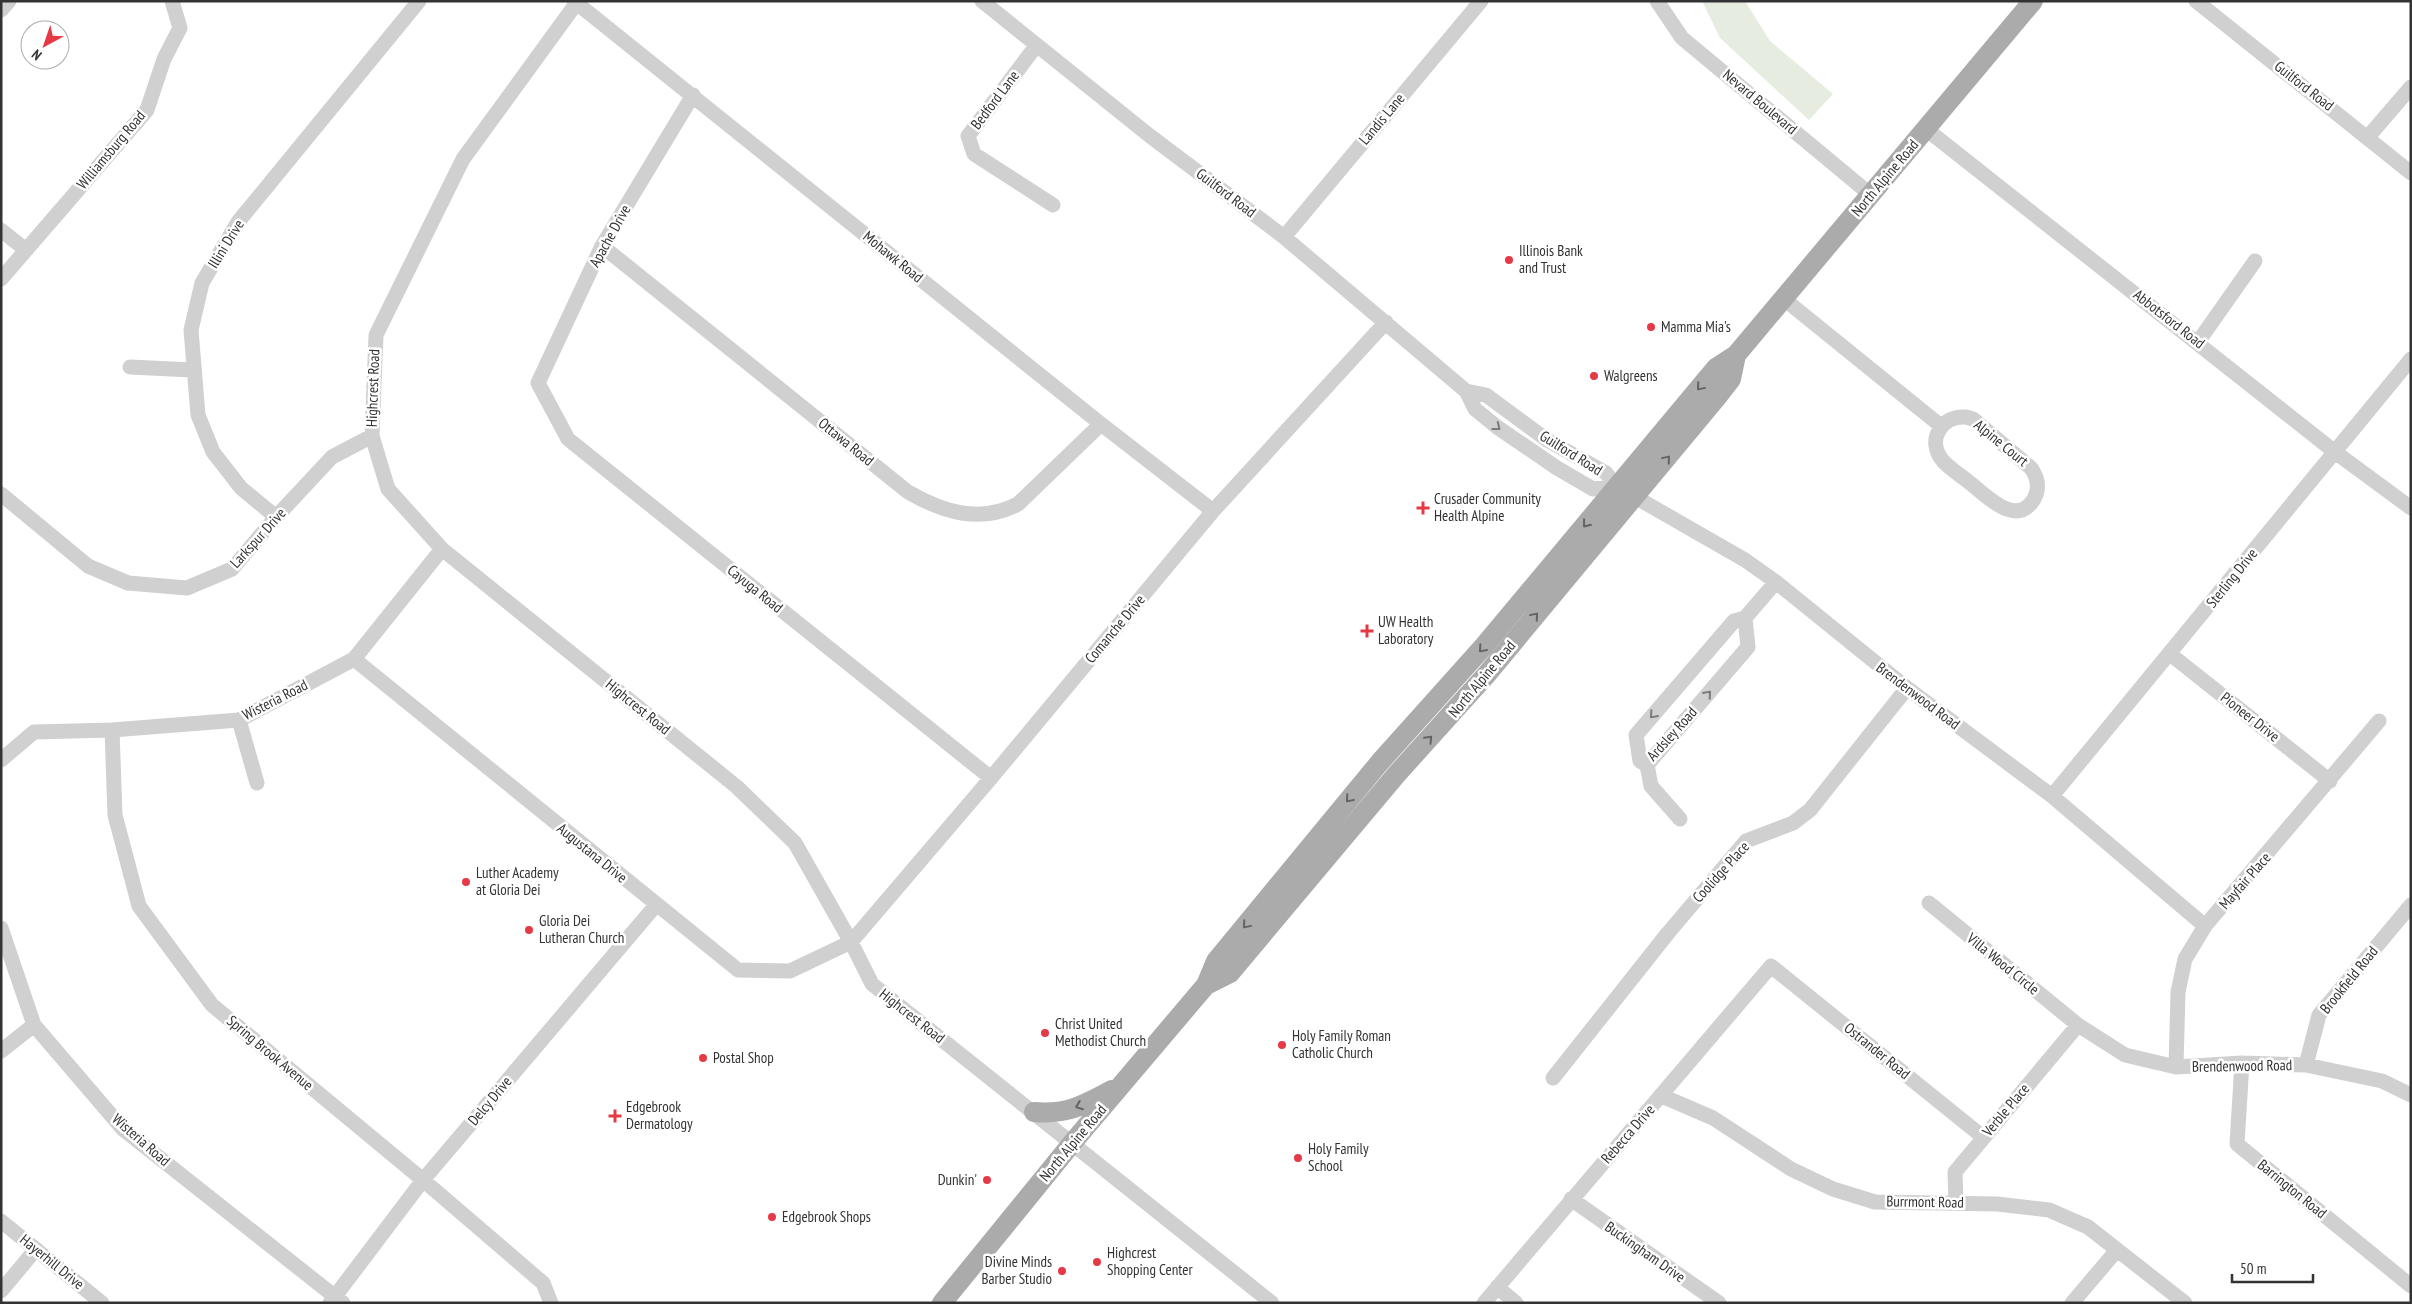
<svg xmlns="http://www.w3.org/2000/svg" width="2412" height="1304" font-family="'PT Sans Narrow',sans-serif">
	<style>
		.green { fill: #e6ecdf }
		.lines { fill: none; stroke-linecap: round; stroke-linejoin: round }
		.minor { stroke: #d0d0d0; stroke-width: 15 }
		.major { stroke: #ababab; stroke-width: 20 }
		.oneway { stroke: #636363 }
		.oneway2 { stroke: #7a7a7a }
		.poi-dot { fill: #e63946; stroke: #fff; stroke-width: 2 }
		.labels { text-anchor: middle; stroke-width: 5; stroke-linejoin: round; paint-order: stroke }
		.street-label { font-size: 15px; fill: #333; stroke: #fff }
		.poi-label { font-size: 15px; fill: #333; stroke: #fff; text-anchor: start }
	</style>
	<rect width="100%" height="100%" fill="#fff"/>
	<path class="green" d="M1702 1H1745L1770 41 1833 94 1809 120 1720 38Z"/>
	<g class="lines">
		<path class="minor" d="M574 1 1101 424 1213 511
			M578 1 463 159 376 335 372 436 388 489 442 549 737 787 795 843 851 942 872 984 1272 1303
			M982 1 1150 136 1284 237 1466 391 1475 409 1497 427 1557 468 1593 489 1616 486
			M1657 1 1682 38 1871 195
			M2196 1 2411 173
			M1 10 9 1
			M1036 46 968 136 974 154 1053 205
			M693 95 602 246 538 383 568 439 991 778
			M1926 129 2335 452 2411 508
			M2368 137 2411 87
			M1 230 26 250
			M1284 237 1481 1
			M602 246 908 492C943 512 980 524 1018 504L1101 424
			M1 279 147 110 164 59 180 28 172 1
			M1784 299 1941 426
			M2198 342 2255 261
			M130 367 192 370
			M1466 391 1486 395 1547 440 1606 473 1616 486 1745 560 1776 582 1907 688 2052 796 2205 926
			M1966 417 1973 419 2031 468C2038 478 2040 488 2034 499 2016 528 1987 496 1970 483 1962 476 1950 469 1943 461 1926 441 1941 415 1966 417Z
			M1 494 88 566 128 583 187 588 232 569 276 517 332 457 372 436
			M276 517 241 488 213 452 198 415 191 330 202 283 238 222 419 1
			M1745 618 1748 647 1647 765 1640 761 1636 735 1734 621 1745 618 1776 582
			M2170 654 2330 781
			M354 659 738 970 790 971 851 942 991 778 1213 511 1386 322
			M239 720 257 783
			M112 730 115 815 139 906 212 1005 423 1180 543 1283 551 1303
			M1 760 34 732 112 730 239 720 354 659 442 549
			M1647 765 1651 786 1680 819
			M2052 796 2411 359
			M1929 903 2078 1025 2125 1055 2176 1067 2242 1063 2306 1065 2382 1081 2411 1095
			M1 928 34 1025 123 1129 343 1303
			M1 1051 34 1025
			M2242 1063 2237 1144 2411 1286
			M2306 1065 2319 1015 2411 905
			M2176 1067 2178 992 2185 959 2205 926 2379 721
			M1553 1078 1668 933 1746 841 1793 823 1810 810 1907 688
			M1662 1096 1713 1118 1791 1169 1833 1189 1875 1202 1997 1204 2049 1210 2088 1227 2185 1303
			M1571 1199 1719 1303
			M1956 1202 1955 1172 2078 1025
			M1 1221 102 1303
			M1497 1287 1516 1303
			M1 1291 36 1249
			M330 1303 423 1180 656 905
			M1484 1303 1771 966 1983 1137
			M2072 1303 2117 1250"/>
		<path class="major" d="M1206 985 1230 973 1396 775 1487 674 1717 397 1731 379 1736 355
			M1034 1112C1068 1115 1083 1105 1112 1090
			M942 1303 1073 1142 1206 985 1216 961 1380 762 1484 646 1716 368 1736 355 2033 1"/>
	</g>
	<defs><path id="oneway-chevron" d="M-2-3.5L2.5 0L-2 3.5" fill="none" stroke-width="1.6" stroke-linecap="round" stroke-linejoin="round" transform="scale(1.25)"/></defs>
	<g class="oneway">
		<use href="#oneway-chevron" transform="translate(1700 387) rotate(130)"/>
		<use href="#oneway-chevron" transform="translate(1667 459) rotate(-50)"/>
		<use href="#oneway-chevron" transform="translate(1586 524) rotate(128)"/>
		<use href="#oneway-chevron" transform="translate(1535 616) rotate(-50)"/>
		<use href="#oneway-chevron" transform="translate(1482 649) rotate(131)"/>
		<use href="#oneway-chevron" transform="translate(1429 739) rotate(-47)"/>
		<use href="#oneway-chevron" transform="translate(1349 799) rotate(130)"/>
		<use href="#oneway-chevron" transform="translate(1246 925) rotate(130)"/>
		<use href="#oneway-chevron" transform="translate(1079 1106) rotate(159)"/>
	</g>
	<g class="oneway2">
		<use href="#oneway-chevron" transform="translate(1497 427) rotate(38)"/>
		<use href="#oneway-chevron" transform="translate(1708 694) rotate(-49)"/>
		<use href="#oneway-chevron" transform="translate(1653 715) rotate(131)"/>
	</g>
	<g class="poi-dot">
		<circle cx="1509" cy="260" r="5"/>
		<circle cx="1651" cy="327" r="5"/>
		<circle cx="1594" cy="376" r="5"/>
		<path d="M1420.5 500.5h5v5h5v5h-5v5h-5v-5h-5v-5h5z"/>
		<path d="M1364.5 623.5h5v5h5v5h-5v5h-5v-5h-5v-5h5z"/>
		<circle cx="466" cy="882" r="5"/>
		<circle cx="529" cy="930" r="5"/>
		<circle cx="1045" cy="1033" r="5"/>
		<circle cx="1282" cy="1045" r="5"/>
		<circle cx="703" cy="1058" r="5"/>
		<path d="M612.5 1108.5h5v5h5v5h-5v5h-5v-5h-5v-5h5z"/>
		<circle cx="1298" cy="1158" r="5"/>
		<circle cx="987" cy="1180" r="5"/>
		<circle cx="772" cy="1217" r="5"/>
		<circle cx="1097" cy="1262" r="5"/>
		<circle cx="1062" cy="1271" r="5"/>
	</g>
	<g class="labels">
		<g class="street-label">
			<text transform="translate(2304 86) rotate(38)" y="5">Guilford Road</text>
			<text transform="translate(995 100) rotate(-53)" y="5">Bedford Lane</text>
			<text transform="translate(1760 102) rotate(40)" y="5">Nevard Boulevard</text>
			<text transform="translate(1382 119) rotate(-50)" y="5">Landis Lane</text>
			<text transform="translate(111 150) rotate(-50)" y="5">Williamsburg Road</text>
			<text transform="translate(1885 178) rotate(-50)" y="5">North Alpine Road</text>
			<text transform="translate(1226 193) rotate(37)" y="5">Guilford Road</text>
			<text transform="translate(610 236) rotate(-61)" y="5">Apache Drive</text>
			<text transform="translate(226 244) rotate(-58)" y="5">Illini Drive</text>
			<text transform="translate(893 257) rotate(39)" y="5">Mohawk Road</text>
			<text transform="translate(2169 319) rotate(38)" y="5">Abbotsford Road</text>
			<text transform="translate(373 388) rotate(-88)" y="5">Highcrest Road</text>
			<text transform="translate(846 442) rotate(39)" y="5">Ottawa Road</text>
			<text transform="translate(2001 443) rotate(39)" y="5">Alpine Court</text>
			<text transform="translate(1571 453) rotate(32)" y="5">Guilford Road</text>
			<text transform="translate(258 538) rotate(-48)" y="5">Larkspur Drive</text>
			<text transform="translate(2232 578) rotate(-51)" y="5">Sterling Drive</text>
			<text transform="translate(755 589) rotate(39)" y="5">Cayuga Road</text>
			<text transform="translate(1115 629) rotate(-50)" y="5">Comanche Drive</text>
			<text transform="translate(1482 679) rotate(-50)" y="5">North Alpine Road</text>
			<text transform="translate(1918 696) rotate(37)" y="5">Brendenwood Road</text>
			<text transform="translate(275 700) rotate(-27)" y="5">Wisteria Road</text>
			<text transform="translate(638 707) rotate(39)" y="5">Highcrest Road</text>
			<text transform="translate(2250 717) rotate(38)" y="5">Pioneer Drive</text>
			<text transform="translate(1672 734) rotate(-48)" y="5">Ardsley Road</text>
			<text transform="translate(592 853) rotate(39)" y="5">Augustana Drive</text>
			<text transform="translate(1721 872) rotate(-48)" y="5">Coolidge Place</text>
			<text transform="translate(2245 881) rotate(-49)" y="5">Mayfair Place</text>
			<text transform="translate(2003 964) rotate(39)" y="5">Villa Wood Circle</text>
			<text transform="translate(2349 980) rotate(-51)" y="5">Brookfield Road</text>
			<text transform="translate(912 1016) rotate(38)" y="5">Highcrest Road</text>
			<text transform="translate(1877 1051) rotate(39)" y="5">Ostrander Road</text>
			<text transform="translate(270 1053) rotate(40)" y="5">Spring Brook Avenue</text>
			<text transform="translate(2242 1066) rotate(-1)" y="5">Brendenwood Road</text>
			<text transform="translate(490 1101) rotate(-50)" y="5">Delcy Drive</text>
			<text transform="translate(2006 1110) rotate(-50)" y="5">Verble Place</text>
			<text transform="translate(1628 1134) rotate(-49)" y="5">Rebecca Drive</text>
			<text transform="translate(141 1140) rotate(41)" y="5">Wisteria Road</text>
			<text transform="translate(1073 1143) rotate(-50)" y="5">North Alpine Road</text>
			<text transform="translate(2292 1189) rotate(39)" y="5">Barrington Road</text>
			<text transform="translate(1925 1202) rotate(1)" y="5">Burrmont Road</text>
			<text transform="translate(1645 1252) rotate(35)" y="5">Buckingham Drive</text>
			<text transform="translate(52 1262) rotate(39)" y="5">Hayerhill Drive</text>
		</g>
		<g class="poi-label">
			<text x="1519" y="256">Illinois Bank<tspan x="1519" dy="17">and Trust</tspan></text>
			<text x="1661" y="332">Mamma Mia's</text>
			<text x="1604" y="381">Walgreens</text>
			<text x="1434" y="504">Crusader Community<tspan x="1434" dy="17">Health Alpine</tspan></text>
			<text x="1378" y="627">UW Health<tspan x="1378" dy="17">Laboratory</tspan></text>
			<text x="476" y="878">Luther Academy<tspan x="476" dy="17">at Gloria Dei</tspan></text>
			<text x="539" y="926">Gloria Dei<tspan x="539" dy="17">Lutheran Church</tspan></text>
			<text x="1055" y="1029">Christ United<tspan x="1055" dy="17">Methodist Church</tspan></text>
			<text x="1292" y="1041">Holy Family Roman<tspan x="1292" dy="17">Catholic Church</tspan></text>
			<text x="713" y="1063">Postal Shop</text>
			<text x="626" y="1112">Edgebrook<tspan x="626" dy="17">Dermatology</tspan></text>
			<text x="1308" y="1154">Holy Family<tspan x="1308" dy="17">School</tspan></text>
			<text x="977" y="1185" text-anchor="end">Dunkin'</text>
			<text x="782" y="1222">Edgebrook Shops</text>
			<text x="1107" y="1258">Highcrest<tspan x="1107" dy="17">Shopping Center</tspan></text>
			<text x="1052" y="1267" text-anchor="end">Divine Minds<tspan x="1052" dy="17">Barber Studio</tspan></text>
		</g>
	</g>
	<rect width="2412" height="1304" fill="none" stroke="#333333" stroke-width="5"/>
	<g transform="translate(45 45) rotate(220)"><circle r="24" fill="#ffffff" stroke="#adadad"/>
	<path d="M0-4L9 19L0 12L-9 19Z" fill="#e63946"/>
	<text y="-8" font-size="14" font-weight="bold" text-anchor="middle" fill="#333333">N</text>
	</g>
	<path d="M2232 1274v8h81v-8" fill="none" stroke="#333333" stroke-width="2.5"/>
	<text x="2240" y="1274" font-size="15" fill="#333333" stroke="#ffffff" stroke-width="4" paint-order="stroke">50 m</text>
</svg>
